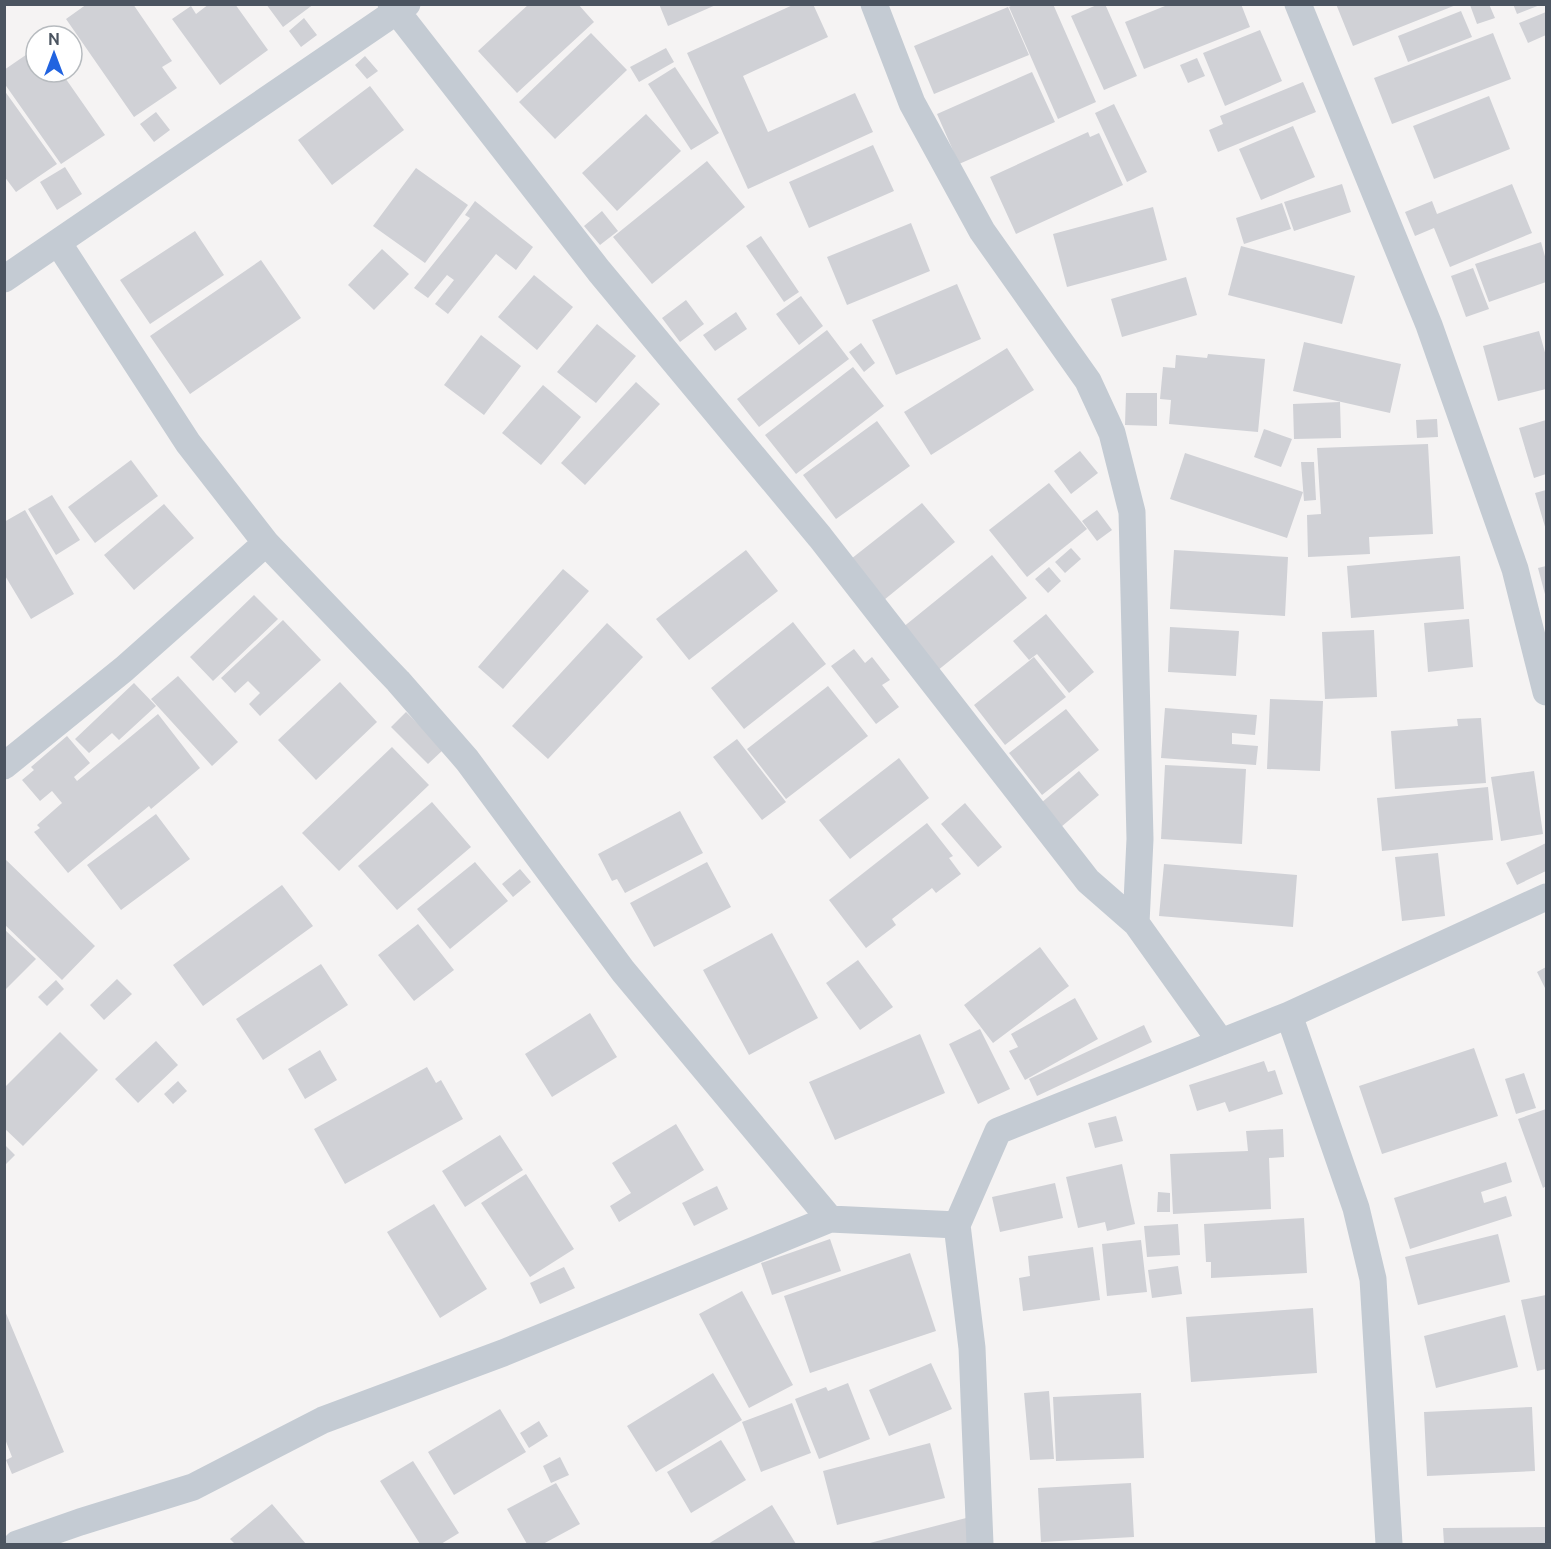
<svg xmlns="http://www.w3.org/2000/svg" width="1551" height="1549" font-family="Ubuntu,sans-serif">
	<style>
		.building { fill: #d0d1d6 }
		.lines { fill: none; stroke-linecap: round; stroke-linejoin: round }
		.minor { stroke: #c4cbd3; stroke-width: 27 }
	</style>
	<rect width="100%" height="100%" fill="#f5f3f3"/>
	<path class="building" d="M87 4H133L172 61 162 67 177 88 134 117 66 19Z
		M209 4H235L268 50 220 85 172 19 191 6 196 14Z
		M266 4H314L283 27Z
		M529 4H578L594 22 517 93 478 51Z
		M659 4H718L668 26Z
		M795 4H813L828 37 743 76 768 132 855 93 873 132 748 189 687 53Z
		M1014 4H1053L1096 102 1058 119 1009 7Z
		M1099 4H1105L1137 76 1104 90 1071 16Z
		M1170 4H1241L1250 27 1144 69 1125 22Z
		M1336 4H1456V5L1353 46Z
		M1489 4 1495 18 1477 24 1470 5Z
		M1513 4H1539L1540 5 1517 14Z
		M1008 7 1029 55 934 94 914 46Z
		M1461 11 1472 37 1408 62 1398 36Z
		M1546 12V35L1528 43 1519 23Z
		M304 18 317 35 301 47 289 31Z
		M1260 30 1282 81 1225 106 1203 53Z
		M591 33 627 70 555 139 519 102Z
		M1493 33 1511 79 1392 124 1374 78Z
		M36 48V72H61L105 135 61 164 4 83V70Z
		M666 48 674 62 639 82 630 67Z
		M365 56 378 71 367 79 355 65Z
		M1197 58 1205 76 1188 83 1180 65Z
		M675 67 719 133 691 150 648 84Z
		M1032 72 1055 122 959 164 937 114Z
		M1303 82 1316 112 1218 152 1209 130 1223 124 1220 116Z
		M370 86 404 130 332 185 298 140Z
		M4 90 57 164 16 192 4 176Z
		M1489 96 1510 149 1434 179 1413 126Z
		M1114 104 1147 172 1127 182 1095 113Z
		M156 112 170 130 154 142 140 124Z
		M646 114 681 151 617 211 582 173Z
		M1293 126 1315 177 1261 200 1239 149Z
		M1088 132 1090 137 1099 133 1123 185 1016 234 990 177Z
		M873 145 894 191 809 228 789 182Z
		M707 161 745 207 652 284 613 237Z
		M65 167 82 194 57 210 40 182Z
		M416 168 468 205 425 263 373 226Z
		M1342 184 1351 212 1294 231 1284 202Z
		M1512 184 1532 233 1450 267 1434 228 1415 236 1405 212 1432 201 1437 214Z
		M475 201 533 247 516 270 496 254 448 314 435 304 454 280 447 275 428 298 414 288 470 218 465 215Z
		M1282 203 1291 229 1244 244 1236 218Z
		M1153 207 1167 260 1067 287 1053 234Z
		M602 211 618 231 600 245 584 226Z
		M911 223 930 271 847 305 827 257Z
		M195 231 224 275 150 324 120 280Z
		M761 236 799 292 784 302 746 246Z
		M1541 242 1546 260V282L1489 302 1475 264Z
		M1241 246 1355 276 1342 324 1228 295Z
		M382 249 409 274 374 310 348 285Z
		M261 260 301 318 190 394 150 336Z
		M1473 268 1489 309 1466 317 1451 276Z
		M534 275 573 307 537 350 498 317Z
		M1186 277 1197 315 1122 337 1111 299Z
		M957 284 981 339 896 375 872 320Z
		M801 296 823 326 799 345 776 314Z
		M686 300 704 324 680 342 662 318Z
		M736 312 747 329 715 351 703 335Z
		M597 324 636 356 596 403 557 372Z
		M827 330 849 359 759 427 737 399Z
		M1539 331 1546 356V389L1498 401 1483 346Z
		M481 335 521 366 484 415 444 385Z
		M1304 342 1401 364 1390 413 1293 391Z
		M861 343 875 363 864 372 849 352Z
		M1007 348 1034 390 931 455 904 412Z
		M1208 354 1265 359 1258 432 1169 424 1171 400 1160 399 1163 367 1175 368 1176 355 1207 358Z
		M853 367 884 406 796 474 765 435Z
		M636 382 660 404 585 485 561 463Z
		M543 385 581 417 541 465 502 433Z
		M1126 393H1157V426L1125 425Z
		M1340 402 1341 438 1294 439 1293 404Z
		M1437 419 1438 437 1417 438 1416 420Z
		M1546 420V474L1534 478 1519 428Z
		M877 421 910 466 836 519 803 475Z
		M1264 429 1292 439 1281 467 1254 457Z
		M1428 444 1433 534 1369 537 1370 554 1308 557 1307 515 1321 514 1317 448Z
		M1080 451 1098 473 1071 494 1054 471Z
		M1185 453 1303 492 1287 538 1170 499Z
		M131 460 158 496 95 543 68 507Z
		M1301 462H1314L1316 500 1304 501Z
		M1049 483 1087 529 1027 577 989 530Z
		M1546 490V530L1535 493Z
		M52 495 80 540 56 555 28 509Z
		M922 503 955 542 884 600 851 559Z
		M164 504 194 538 134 590 104 555Z
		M25 510 74 594 31 619 4 574V522Z
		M1097 510 1112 530 1097 541 1082 521Z
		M1071 548 1081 559 1065 573 1055 562Z
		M746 550 778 591 689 660 656 619Z
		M1174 550 1288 557 1285 616 1170 609Z
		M992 555 1027 598 937 671 902 628Z
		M1460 556 1464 609 1351 618 1347 566Z
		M1546 566V598L1538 568Z
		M1049 567 1061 581 1048 593 1035 579Z
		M563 569 589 591 503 689 478 667Z
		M254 595 278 619 213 681 190 657Z
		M1046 614 1094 672 1069 693 1037 654 1029 660 1013 641Z
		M1469 619 1473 667 1428 672 1424 623Z
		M283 620 321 660 260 716 249 704 260 693 248 681 235 693 221 678Z
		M793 622 826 664 744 729 711 688Z
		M607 623 643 657 548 759 512 726Z
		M1170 627 1239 631 1236 676 1168 672Z
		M1374 630 1377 697 1325 699 1322 632Z
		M854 649 865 663 872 657 890 680 882 685 899 707 876 724 831 666Z
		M1034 657 1066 697 1005 745 974 705Z
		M178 676 238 742 212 766 151 699Z
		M340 682 377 722 316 780 278 740Z
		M134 683 156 706 119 740 112 733 89 753 75 739Z
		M828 686 868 736 786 799 747 749Z
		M1270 699 1323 701 1320 771 1267 769Z
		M1165 708 1257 715 1255 735 1232 733V744L1258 746 1256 765 1161 758Z
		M1066 709 1099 750 1042 795 1009 753Z
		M406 712 444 749 428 764 391 727Z
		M158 714 200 768 151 809 149 806 68 873 34 832 40 828 37 825 62 803 52 791 40 801 22 780 34 770 31 767 67 736 90 763 74 777 77 781Z
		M1481 718 1486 783 1395 789 1391 731 1458 726 1457 719Z
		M737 739 786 802 762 820 713 757Z
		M392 747 429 785 339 871 302 833Z
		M899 758 929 798 850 859 819 820Z
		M1165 765 1246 769 1242 844 1161 839Z
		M1079 771 1099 795 1061 827 1041 803Z
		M1534 771 1543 834 1501 841 1491 777Z
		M1488 787 1493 840 1382 851 1377 798Z
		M432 802 471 847 397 910 358 866Z
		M965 803 1002 847 978 867 941 824Z
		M680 811 703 853 625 893 617 879 612 881 598 854Z
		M156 814 190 859 121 910 87 865Z
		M927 823 953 856 949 858 961 874 936 893 932 888 892 919 896 925 866 948 829 900Z
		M1546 843V871L1517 885 1506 863Z
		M1438 853 1445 916 1402 921 1395 857Z
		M4 858 95 946 62 980 4 924Z
		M475 862 508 901 450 949 417 909Z
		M707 862 731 907 654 947 630 903Z
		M1164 864 1297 875 1293 927 1159 916Z
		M520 869 531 882 513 897 502 884Z
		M282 885 313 926 203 1006 173 965Z
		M418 924 454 970 414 1001 378 955Z
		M4 929 36 959 4 991Z
		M772 933 818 1018 749 1055 703 970Z
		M1040 947 1069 986 993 1043 964 1005Z
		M858 960 893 1007 860 1030 826 983Z
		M321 964 348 1005 263 1060 236 1019Z
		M1546 967V990L1537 972Z
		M117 979 132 994 104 1020 90 1005Z
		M56 980 64 989 47 1006 38 997Z
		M1075 998 1098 1039 1025 1080 1009 1051 1018 1047 1011 1034Z
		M590 1013 617 1057 552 1097 525 1054Z
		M1144 1025 1152 1042 1037 1096 1029 1079Z
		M980 1029 1010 1089 978 1104 949 1044Z
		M60 1032 98 1070 23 1146 4 1128V1088Z
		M920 1034 945 1093 835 1140 809 1082Z
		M156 1041 178 1065 138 1103 115 1079Z
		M1474 1048 1498 1116 1382 1154 1359 1086Z
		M320 1050 337 1080 305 1099 288 1069Z
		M1264 1061 1268 1072 1275 1070 1283 1094 1229 1112 1225 1102 1197 1111 1189 1085Z
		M427 1067 436 1083 441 1080 463 1119 345 1184 314 1129Z
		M1524 1073 1536 1108 1516 1114 1505 1079Z
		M178 1081 187 1091 173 1104 164 1094Z
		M1546 1109V1186L1543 1188 1518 1119Z
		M1116 1116 1123 1141 1095 1148 1088 1123Z
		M676 1124 704 1170 619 1222 610 1206 631 1193 612 1163Z
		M1283 1129 1284 1157 1269 1158 1271 1209 1173 1214 1170 1154 1248 1151 1246 1131Z
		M500 1135 523 1170 465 1207 442 1171Z
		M4 1144 15 1155 4 1166Z
		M1506 1162 1512 1182 1481 1192 1484 1203 1506 1196 1512 1216 1410 1249 1394 1198Z
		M1122 1164 1135 1224 1107 1231 1105 1222 1078 1228 1066 1177Z
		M526 1174 574 1249 530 1277 481 1203Z
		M1055 1183 1063 1218 1000 1232 992 1197Z
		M717 1186 728 1209 694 1226 682 1203Z
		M1158 1192 1170 1193V1212H1157Z
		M434 1204 487 1289 440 1318 387 1232Z
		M1304 1218 1307 1273 1211 1278V1262H1206L1204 1224Z
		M1178 1224 1180 1255 1147 1257 1144 1226Z
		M1498 1234 1510 1282 1418 1305 1405 1257Z
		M830 1239 841 1271 772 1295 761 1263Z
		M1141 1240 1147 1292 1107 1296 1102 1244Z
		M1093 1247 1100 1300 1023 1311 1019 1278 1030 1276 1028 1256Z
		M910 1253 936 1331 810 1373 784 1296Z
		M1178 1266 1182 1294 1152 1298 1148 1270Z
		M564 1267 575 1288 540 1304 530 1283Z
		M742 1291 793 1385 749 1408 699 1314Z
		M1546 1295V1369L1537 1371 1521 1300Z
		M1313 1308 1317 1373 1191 1382 1186 1317Z
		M5 1311 64 1452 12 1474 6 1460 12 1457 5 1439Z
		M1505 1315 1518 1367 1436 1388 1424 1336Z
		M931 1363 952 1409 889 1436 869 1390Z
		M713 1373 742 1420 656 1472 627 1426Z
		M848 1383 870 1439 819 1459 795 1399 826 1387 828 1391Z
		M1049 1391 1054 1459 1030 1460 1024 1393Z
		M1141 1393 1144 1458 1056 1461 1053 1397Z
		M792 1403 811 1453 761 1472 742 1422Z
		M1532 1407 1535 1471 1427 1476 1424 1412Z
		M500 1409 526 1452 454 1495 428 1452Z
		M539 1421 548 1436 529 1448 520 1433Z
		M721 1440 746 1480 691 1513 667 1472Z
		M930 1443 945 1498 837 1525 823 1471Z
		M560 1457 569 1475 551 1483 543 1466Z
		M413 1461 459 1533 441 1544H420L380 1481Z
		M556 1483 580 1524 543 1544H527L507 1509Z
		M1131 1483 1134 1537 1041 1542 1038 1488Z
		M272 1504 306 1544H235L230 1539Z
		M772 1505 796 1544H708Z
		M970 1517 977 1544H866Z
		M1546 1527V1544H1444L1443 1528Z"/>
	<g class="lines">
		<path class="minor" d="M391 4 599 271 820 537 1088 881 1136 923 1221 1042
			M874 4 912 103 982 231 1088 381 1112 433 1132 512 1140 839 1136 923
			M1298 4 1429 325 1515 569 1546 692
			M59 244 188 443 266 543 398 681 467 760 623 971 830 1219
			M4 279 407 4
			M4 766 124 669 266 543
			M1289 1015 1356 1208 1373 1279 1389 1544
			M957 1225 972 1348 980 1544
			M17 1544 80 1522 193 1487 323 1420 503 1353 830 1219 957 1225 998 1131 1289 1015 1546 897"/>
	</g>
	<rect width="1551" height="1549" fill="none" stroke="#4b5460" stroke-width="12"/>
	<g transform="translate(54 54)"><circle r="28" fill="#ffffff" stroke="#b7bbbf" stroke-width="1.5"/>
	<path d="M0-4.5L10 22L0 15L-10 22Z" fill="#2163e0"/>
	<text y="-9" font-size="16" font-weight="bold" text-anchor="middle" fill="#4b5460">N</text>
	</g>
</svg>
